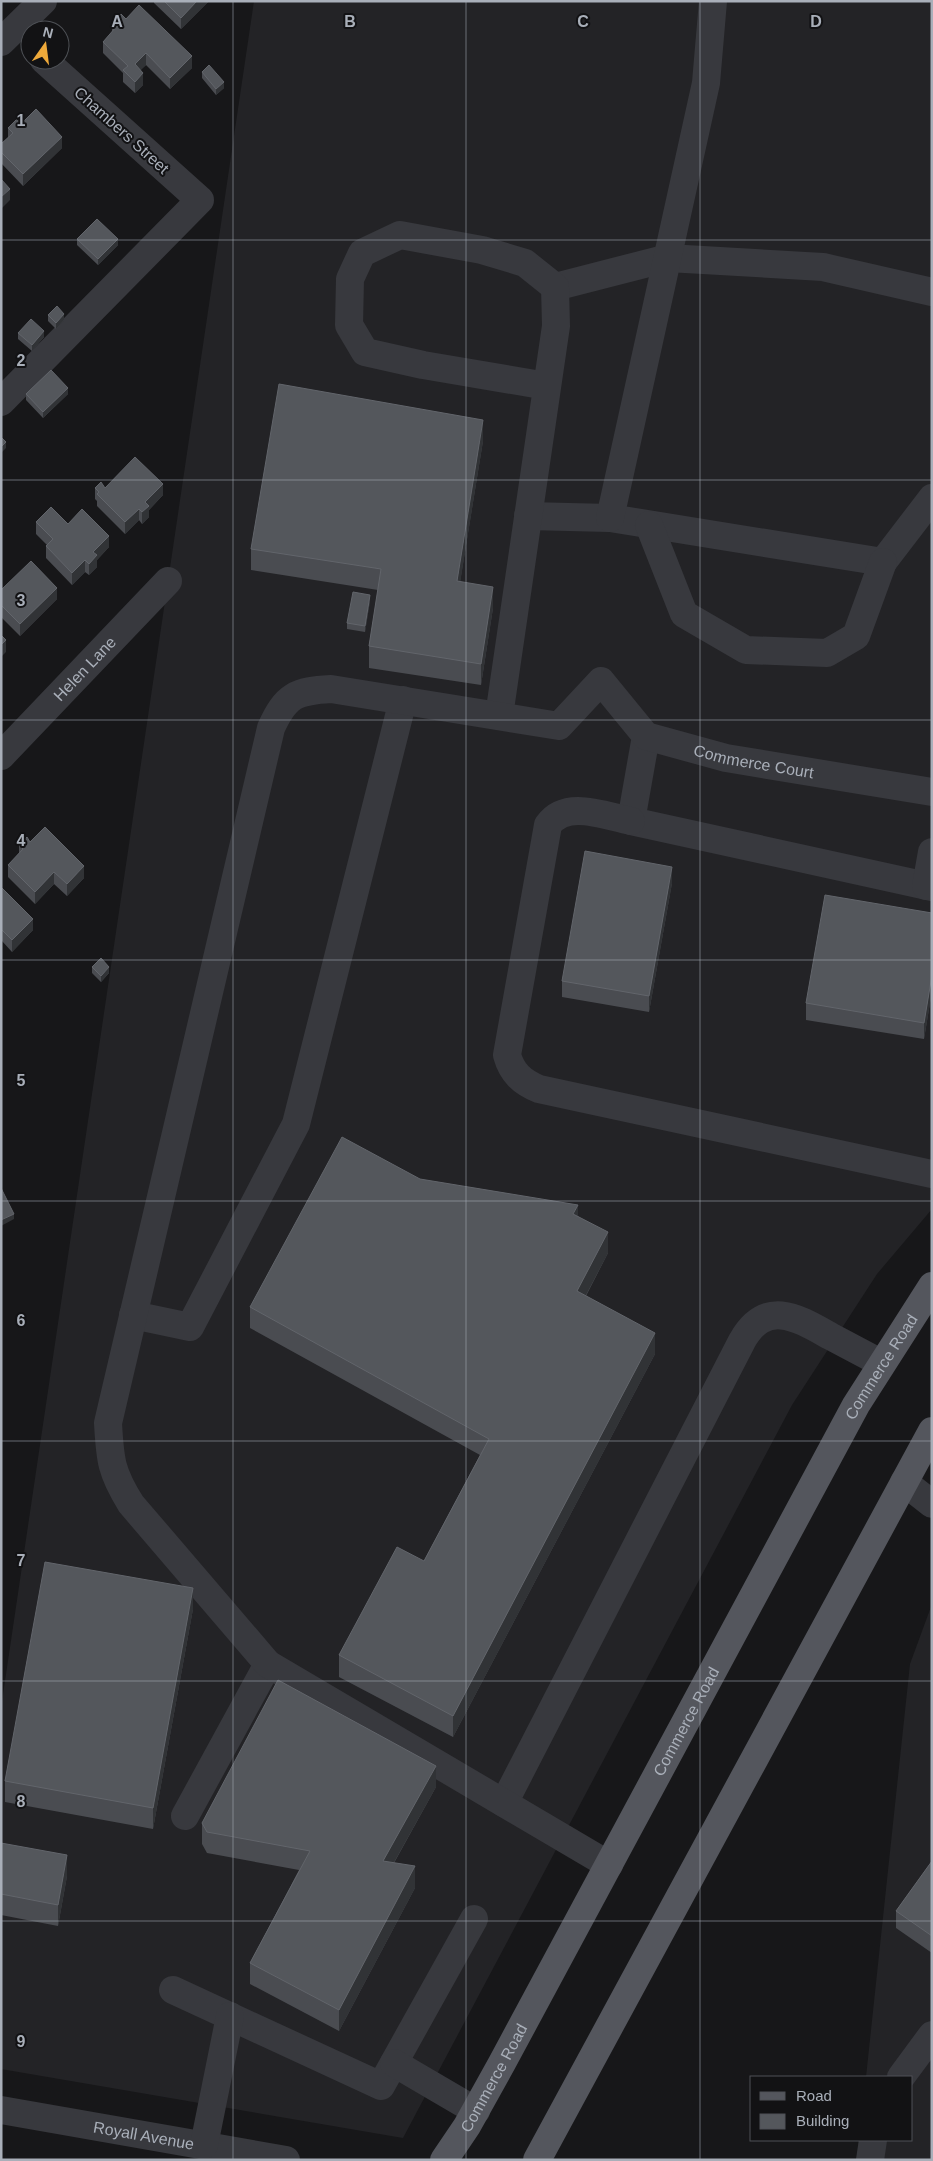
<svg xmlns="http://www.w3.org/2000/svg" width="933" height="2161" font-family="Helvetica,sans-serif">
	<style>
		.built { fill: #232326 }
		.lines { fill: none; stroke-linecap: round; stroke-linejoin: round }
		.minor { stroke: #38393e; stroke-width: 28 }
		.major { stroke: #54565d; stroke-width: 28 }
		.wall { fill: #4a4c51 }
		.shaded-wall { fill: #313336 }
		.building { fill: #54575c; stroke: #62656b }
		.grid { fill: none; stroke: #a9afb9; stroke-width: 1; stroke-opacity: 0.55 }
		.labels { text-anchor: middle; stroke-width: 4; stroke-linejoin: round; paint-order: stroke }
		.street-label { font-size: 16px; fill: #a9afb9; stroke: #121214 }
		.grid-label { font-size: 16px; text-anchor: middle; font-weight: bold; fill: #a9afb9; stroke: #121214; stroke-width: 4; stroke-linejoin: round; paint-order: stroke }
	</style>
	<rect width="100%" height="100%" fill="#171719"/>
	<path class="built" d="M254 1H932V1209L877 1274 792 1405 403 2138 1 2069V1708Z
		M932 1604V2160H857L859 2140H912V2077H866L910 1664Z"/>
	<g class="lines">
		<g class="minor">
			<path d="M1 42 43 1"/>
			<path d="M555 287 668 258 823 267 932 292"/>
			<path d="M1 402 200 200 44 60"/>
			<path d="M528 516 610 518 883 562 932 498"/>
			<path d="M610 518 706 83 713 1"/>
			<path d="M649 525 684 614 746 650 827 653 856 636 883 562"/>
			<path d="M499 716 556 326 555 287 525 263 482 250 400 235 362 253 350 279 349 325 365 352 423 365 547 386"/>
			<path d="M646 736 631 821 932 887"/>
			<path id="s1" d="M1 756 168 581"/>
			<path d="M631 821C605 816 566 799 548 825L507 1055C512 1073 522 1082 539 1089L932 1174"/>
			<path d="M926 886 932 852"/>
			<path d="M133 1315 190 1327 296 1124 403 700"/>
			<path d="M904 1482 932 1504"/>
			<path d="M504 1803 742 1341C766 1298 798 1318 830 1336 847 1345 864 1354 881 1363"/>
			<path d="M185 1816 268 1664"/>
			<path id="s2" d="M609 1865 268 1664 131 1504C111 1472 110 1460 108 1423L271 728C286 695 296 691 331 689L559 726 601 681 646 736 726 758 932 792"/>
			<path d="M173 1990 381 2086 474 1919"/>
			<path d="M394 2063 476 2111"/>
			<path d="M901 2077 932 2035"/>
			<path id="s3" d="M1 2110 286 2160"/>
			<path d="M204 2145 230 2016"/>
			<path d="M870 2160 873 2140"/>
		</g>
		<g class="major">
			<path id="s4" d="M444 2160 467 2126 502 2063 856 1405 932 1286"/>
			<path d="M537 2160 932 1431"/>
		</g>
	</g>
	<path class="wall" d="M154 1H209L181 29 154 3Z
		M126 19 192 68 170 89 146 65 140 70 143 85 135 93 123 82V73L103 53V42L112 32V23Z
		M202 72 224 88 216 95 202 78Z
		M22 123 62 148 23 186 1 163V144L8 138V128Z
		M77 239 118 245 98 265 77 245Z
		M48 315 64 320 56 329 48 321Z
		M18 333 44 337 32 351 18 339Z
		M26 394H68L43 418 26 400Z
		M483 441 460 582 493 608 481 685 369 668V646L378 590 251 570V549Z
		M95 488H105L163 495 149 510V517L142 524 139 520 125 534 97 506V501L95 499Z
		M36 522 68 524 109 547 97 560V567L89 575 85 572 72 585 46 558V546L47 545 36 534Z
		M1 590 57 599 20 636 1 617Z
		M370 601 365 632 347 629V623Z
		M30 842 84 878 67 896 54 884 35 904 8 877V865L19 854V845Z
		M672 883 649 1012 562 997V981Z
		M1 887 33 930 12 952 2 941 1 942Z
		M932 913V991L924 1039 806 1020V1003Z
		M92 967 109 973 101 982 92 973Z
		M420 1179 578 1216 608 1253 586 1296 655 1354 453 1737 339 1677V1655L424 1561 480 1455 250 1328V1307Z
		M193 1609 153 1829 5 1802V1781Z
		M436 1787 394 1863 415 1888 339 2031 250 1984V1963L299 1870 207 1853 202 1844V1823Z
		M1 1843 67 1876 58 1926 1 1915Z
		M932 1861V1953L896 1928V1911Z"/>
	<path class="shaded-wall" d="M197 1H209L181 29V18Z
		M146 53V65L135 76V64Z
		M192 56V68L170 89V78Z
		M143 73V85L135 93V82Z
		M224 82V88L216 95V89Z
		M62 137V148L23 186V174Z
		M10 189V200L1 209V197Z
		M118 239V245L98 265V259Z
		M64 314V320L56 329V323Z
		M44 331V337L32 351V345Z
		M68 388V394L43 418V412Z
		M483 420V441L457 602V581Z
		M6 442V448L1 453V447Z
		M163 484V495L149 510V517L142 524V512L145 502Z
		M139 509V520L125 534V522Z
		M109 536V547L97 560V567L89 575V564L93 552Z
		M85 560V572L72 585V573Z
		M493 587V608L481 685V664Z
		M57 588V599L20 636V624Z
		M370 595V601L365 632V626Z
		M6 640V652L1 657V645Z
		M84 866V878L67 896V884Z
		M672 867V883L649 1012V996Z
		M54 872V884L35 904V892Z
		M33 919V930L12 952V940Z
		M109 967V973L101 982V976Z
		M932 975V991L924 1039V1023Z
		M578 1205V1226L573 1214Z
		M14 1214V1219L1 1226V1220Z
		M608 1232V1253L577 1312V1291Z
		M655 1333V1354L453 1737V1716Z
		M193 1588V1609L153 1829V1808Z
		M436 1766V1787L383 1882V1861Z
		M67 1855V1876L58 1926V1905Z
		M415 1866V1888L339 2031V2010Z"/>
	<path class="building" d="M164 1H197L181 18Z
		M139 5 192 56 170 78 146 53 135 64 143 73 135 82 123 70 128 66 103 42 116 27 112 23 121 14 126 19Z
		M209 65 224 82 216 89 202 72Z
		M36 109 62 137 23 174 1 152V144L13 133 8 128 18 118 22 123Z
		M1 179 10 189 1 197Z
		M97 219 118 239 98 259 77 239Z
		M57 306 64 314 56 323 48 315Z
		M31 319 44 331 32 345 18 333Z
		M51 370 68 388 43 412 26 394Z
		M279 384 483 420 457 581 493 587 481 664 369 646 381 569 251 549Z
		M1 437 6 442 1 447Z
		M135 457 163 484 145 502 149 506 142 512 139 509 125 522 97 494 99 492 95 488 101 482 105 488Z
		M51 507 68 524 82 509 109 536 93 552 97 555 89 564 85 560 72 573 46 546 53 539 36 522Z
		M31 561 57 588 20 624 1 605V590Z
		M353 592 370 595 365 626 347 623Z
		M1 635 6 640 1 645Z
		M45 827 84 866 67 884 54 872 35 892 8 865 23 849 19 845 27 837 30 842Z
		M585 851 672 867 649 996 562 981Z
		M1 887 33 919 12 940 2 930H1Z
		M825 895 932 913V975L924 1023 806 1003Z
		M101 958 109 967 101 976 92 967Z
		M342 1137 420 1179 578 1205 573 1214 608 1232 577 1291 655 1333 453 1716 339 1655 397 1547 424 1561 489 1439 250 1307Z
		M1 1188 14 1214 1 1220Z
		M45 1562 193 1588 153 1808 5 1781Z
		M278 1680 436 1766 383 1861 415 1866 339 2010 250 1963 310 1851 207 1832 202 1823Z
		M1 1843 67 1855 58 1905 1 1894Z
		M932 1861V1936L896 1911Z"/>
	<path class="grid" d="M233 1V2160M466 1V2160M700 1V2160M1 240H932M1 480H932M1 720H932M1 960H932M1 1201H932M1 1441H932M1 1681H932M1 1921H932"/>
	<g class="labels">
		<g class="street-label">
			<text transform="translate(122 130) rotate(42)" y="6">Chambers Street</text>
			<text dy="6" stroke="none"><textPath href="#s1" startOffset="121">Helen Lane</textPath></text>
			<text dy="6" stroke="none"><textPath href="#s2" startOffset="1958">Commerce Court</textPath></text>
			<text dy="6" stroke="none"><textPath href="#s4" startOffset="906">Commerce Road</textPath></text>
			<text dy="6" stroke="none"><textPath href="#s4" startOffset="501">Commerce Road</textPath></text>
			<text dy="6" stroke="none"><textPath href="#s4" startOffset="96">Commerce Road</textPath></text>
			<text dy="6" stroke="none"><textPath href="#s3" startOffset="145">Royall Avenue</textPath></text>
		</g>
	</g>
	<g class="grid-label">
		<text x="117" y="27">A</text>
		<text x="350" y="27">B</text>
		<text x="583" y="27">C</text>
		<text x="816" y="27">D</text>
		<text x="21" y="126">1</text>
		<text x="21" y="366">2</text>
		<text x="21" y="606">3</text>
		<text x="21" y="846">4</text>
		<text x="21" y="1086">5</text>
		<text x="21" y="1326">6</text>
		<text x="21" y="1566">7</text>
		<text x="21" y="1807">8</text>
		<text x="21" y="2047">9</text>
	</g>
	<rect width="933" height="2161" fill="none" stroke="#a9afb9" stroke-width="5"/>
	<rect x="750" y="2076" width="162" height="65" fill="#121214" stroke="#4e5156"/>
	<rect x="760" y="2092" width="25" height="8" fill="#54565d" stroke="#4e5156"/>
	<text x="796" y="2101" font-size="15" fill="#a9afb9">Road</text>
	<rect x="760" y="2114" width="25" height="15" fill="#54575c" stroke="#4e5156"/>
	<text x="796" y="2126" font-size="15" fill="#a9afb9">Building</text>
	<g transform="translate(45 45) rotate(14)"><circle r="24" fill="#121214" stroke="#4e5156"/>
	<path d="M0-4L9 19L0 12L-9 19Z" fill="#eea93a"/>
	<text y="-8" font-size="14" font-weight="bold" text-anchor="middle" fill="#a9afb9">N</text>
	</g>
</svg>
